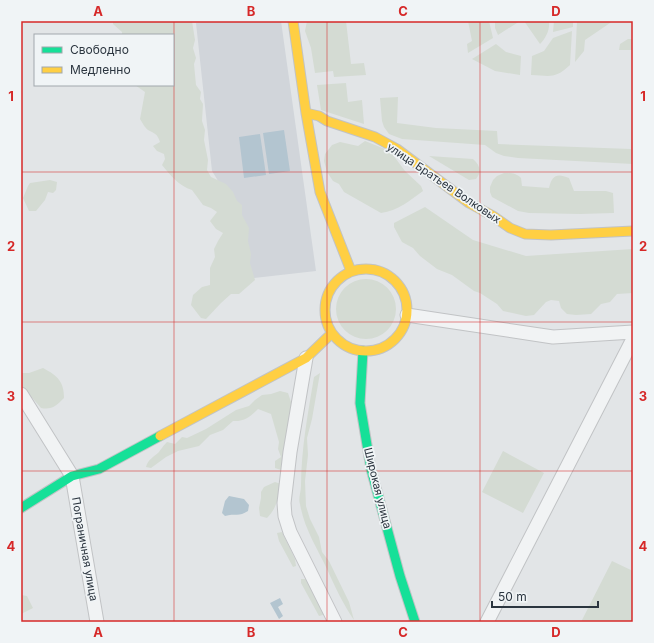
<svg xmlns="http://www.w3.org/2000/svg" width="654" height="643" font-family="Inter,sans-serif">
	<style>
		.built { fill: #d1d5da }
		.green { fill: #d4dbd3 }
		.water { fill: #b3c5d0 }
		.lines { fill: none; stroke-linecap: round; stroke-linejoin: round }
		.street-casing { stroke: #c1c3c5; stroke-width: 15 }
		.fast-casing { stroke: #c1c3c5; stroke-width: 11 }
		.slow-casing { stroke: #c1c3c5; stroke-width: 11 }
		.street { stroke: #f1f3f4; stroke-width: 13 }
		.fast { stroke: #16e098; stroke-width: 9 }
		.slow { stroke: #ffcf43; stroke-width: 9 }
		.grid { fill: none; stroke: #d62828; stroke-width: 1; stroke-opacity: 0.55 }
		.labels { text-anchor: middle; stroke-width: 3.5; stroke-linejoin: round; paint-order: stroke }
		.street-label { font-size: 11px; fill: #2b353f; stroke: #f0f4f6 }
		.neatline { fill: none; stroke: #d62828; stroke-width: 1.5 }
		.grid-label { font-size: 13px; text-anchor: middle; font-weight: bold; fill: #d62828 }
	</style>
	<rect width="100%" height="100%" fill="#e2e5e7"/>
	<path class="built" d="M209 21H281L316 271 245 279 233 205 212 171 196 23Z"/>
	<path class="green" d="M113 21H192L195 40 193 48 196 58 194 64 196 85 201 92 200 99 203 104 202 121 205 130 204 140 208 160 207 170 211 177 226 184 233 192 237 201 242 205V215L249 228 248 241 251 254 250 263 255 280 239 294H231L221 303 206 319 201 318 191 305 193 295 202 287 210 285V268L215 257 214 249 218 241 223 233 216 229 210 221 217 212 211 208 203 205 192 190C179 186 170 175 162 165L165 159 164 154 157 151 153 146 160 142C157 133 155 134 148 130 145 128 142 122 140 119L145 92 135 85H173V35H122V32L113 24Z
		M307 21H346L351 64 364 63 366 75 334 77 333 71 315 73 311 48 305 31Z
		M468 21H489L493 38 468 53 467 44 472 41Z
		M495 21H520L498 35 495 28Z
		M524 21H549C550 30 546 38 540 44Z
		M554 21H573V27L553 32Z
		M577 21H613L585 40 584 51 575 62Z
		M572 31 570 65C555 79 551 76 531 75L532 56 544 51 553 38Z
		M628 39H633V50H619L620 44Z
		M496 44 506 52 521 56 520 75 495 71 472 59Z
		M633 78V164L518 158 504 156 496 153 485 145 402 139 389 134 384 127 382 121 380 98 398 97 397 123 436 128 497 131 498 144 631 149Z
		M346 83 348 102 362 100 364 124 321 110 317 85Z
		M365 141 390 151 405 171 421 186 423 191C410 200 398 211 381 213L344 192 339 184 333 181 327 172 324 161 325 154 332 145 340 142 358 146Z
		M429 156 473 159C480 165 482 172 476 179L469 180Z
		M504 173C511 173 516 173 521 178L522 186 549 188C552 175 557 173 569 178L574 191H606L613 193 614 213 580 214 529 213 518 211 492 197 490 192V187L493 180 497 176Z
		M50 180 57 182 56 190 53 193 48 192 45 200 36 211H29L23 198 28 186 30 183Z
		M425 207 473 240 526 256 633 249V293L617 294 610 302 601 304 591 314 576 315 567 314 561 308 559 301 551 300 546 302 534 315 526 316 503 311 497 304 480 293 474 291 452 275 437 269 420 256 413 248 402 242 394 227V223Z
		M336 309a30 30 0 1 1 60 0a30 30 0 1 1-60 0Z
		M43 368C58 376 64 382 64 398 56 406 52 410 41 408L21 385V373H29Z
		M320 373 312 419 307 438 308 455 305 481 306 506 310 519 319 537 322 552 329 561 349 602 354 620C343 604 335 587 327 569 317 548 304 528 300 504 298 499 301 492 301 486 301 449 308 413 314 377Z
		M280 391 288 393 293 408 284 460 281 470 275 468V461L281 457 278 449 279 442 271 414 258 409C251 416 244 422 233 421L223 430 210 435 199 446 178 451 166 457 151 468 146 467C148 459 154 457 159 452 162 448 163 446 167 442L175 444 182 437 187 438 206 429 236 410 249 406 255 400 262 395 271 394Z
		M503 451 544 473 523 513 482 492Z
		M275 482 281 484C278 498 277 508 267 518L260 516 259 508 261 498V492L264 487Z
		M282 532 295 559 296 566 293 567 279 541 277 533Z
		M612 561 633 571V620L632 622H581Z
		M301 579H307L325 611 323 615 319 616 301 583Z
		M21 595 27 596 33 608 21 614Z"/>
	<path class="water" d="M284 130 290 171 269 174 263 133Z
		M260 134 266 175 244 178 239 137Z
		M229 496 244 499 249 505 248 511C239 517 235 513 225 516L222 513 225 501Z
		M280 598 283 604 278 607 283 616 279 619 270 603Z"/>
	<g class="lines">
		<defs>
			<path id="street" d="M407 315 553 337 633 332
				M306 358 290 452 284 503 285 516 290 532 335 622
				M21 394 72 476 97 622
				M487 622 633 339"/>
			<path id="fast" d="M363 351 360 403 371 469 400 576 415 622
				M21 508 72 476 99 469 160 436"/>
			<path id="slow" d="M293 21 306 113 320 192 351 271
				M306 113 319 116 327 121 375 137 397 149 469 203 493 216 510 228 525 234 551 235 633 231
				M325 310a41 41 0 1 1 82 0a41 41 0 1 1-82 0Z
				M160 436 306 358 332 333"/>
		</defs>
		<use href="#street" class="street-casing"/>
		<use href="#fast" class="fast-casing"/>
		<use href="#slow" class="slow-casing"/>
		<use href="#street" class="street"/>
		<use href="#fast" class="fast"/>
		<use href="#slow" class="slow"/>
	</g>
	<path class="grid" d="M174 21V622M327 21V622M480 21V622M21 172H633M21 322H633M21 471H633"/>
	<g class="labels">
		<g class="street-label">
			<text transform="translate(444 183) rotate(34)" y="4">улица Братьев Волковых</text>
			<text transform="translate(378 488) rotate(76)" y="4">Широкая улица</text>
			<text transform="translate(85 549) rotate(80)" y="4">Пограничная улица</text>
		</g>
	</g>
	<rect width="654" height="643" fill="none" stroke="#f0f4f6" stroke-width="44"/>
	<rect x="34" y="34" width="140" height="52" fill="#f0f4f6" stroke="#a1a8ad"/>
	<rect x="42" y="47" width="20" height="6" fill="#16e098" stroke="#a1a8ad"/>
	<text x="70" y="54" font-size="12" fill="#2b353f">Свободно</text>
	<rect x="42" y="67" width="20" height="6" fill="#ffcf43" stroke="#a1a8ad"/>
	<text x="70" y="74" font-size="12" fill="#2b353f">Медленно</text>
	<path d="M492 601v6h106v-6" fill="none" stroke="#2b353f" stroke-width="2"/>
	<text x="498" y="601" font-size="12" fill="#2b353f" stroke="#f0f4f6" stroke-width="3" paint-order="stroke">50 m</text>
	<rect x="22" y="22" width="610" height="599" class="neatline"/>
	<g class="grid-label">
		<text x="98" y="16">A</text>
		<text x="251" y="16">B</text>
		<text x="403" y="16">C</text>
		<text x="556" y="16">D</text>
		<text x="11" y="101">1</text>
		<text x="643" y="101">1</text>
		<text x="11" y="251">2</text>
		<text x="643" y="251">2</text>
		<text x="11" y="401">3</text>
		<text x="643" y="401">3</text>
		<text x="11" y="551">4</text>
		<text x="643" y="551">4</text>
		<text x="98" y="637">A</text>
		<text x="251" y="637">B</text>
		<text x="403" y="637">C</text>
		<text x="556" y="637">D</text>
	</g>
</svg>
